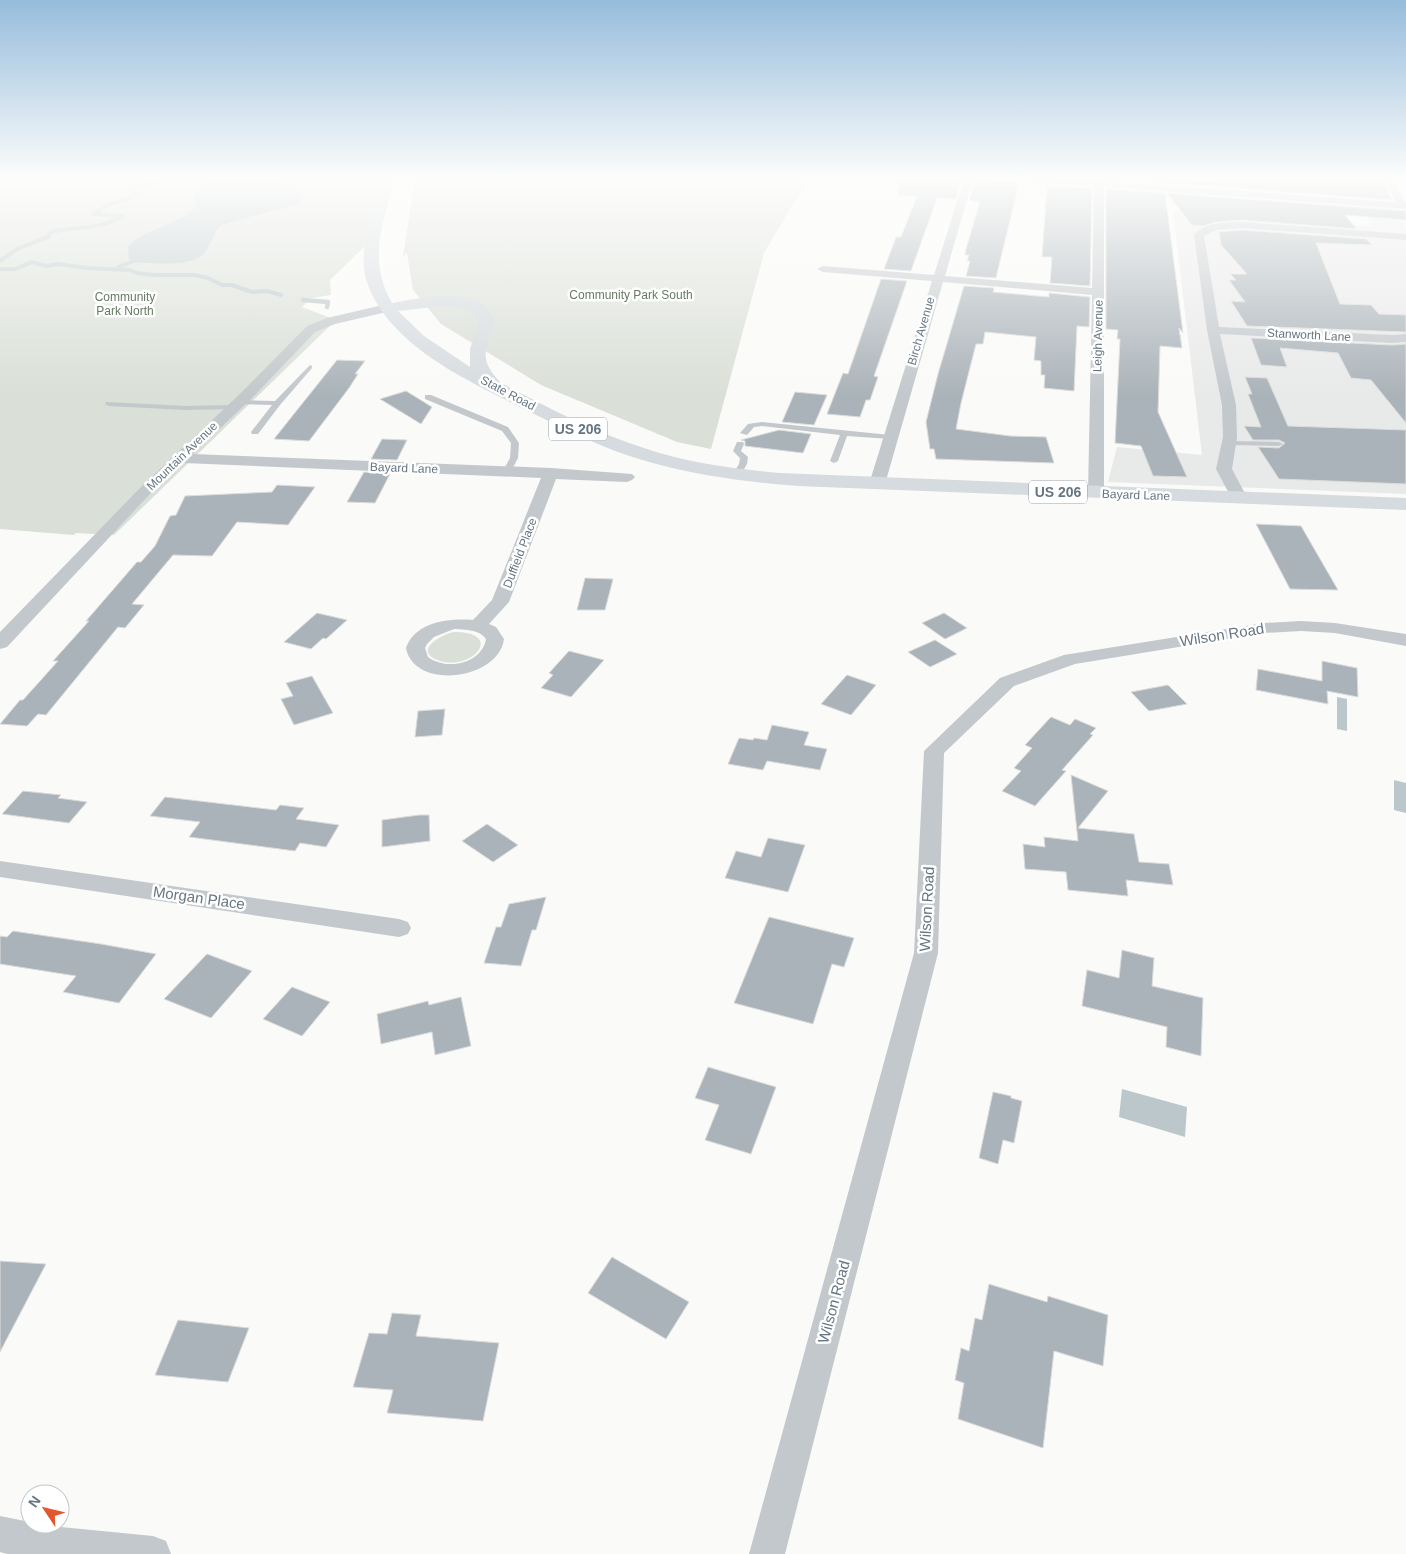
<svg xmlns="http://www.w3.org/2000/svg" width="1406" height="1554" font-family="Arial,sans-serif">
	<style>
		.built { fill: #e8e9e9 }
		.green { fill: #dadfd7 }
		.water { fill: #bbc7cb }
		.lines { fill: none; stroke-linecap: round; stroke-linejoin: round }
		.stream-far1 { stroke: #bbc7cb; stroke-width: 4 }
		.stream { stroke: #bbc7cb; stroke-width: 4.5 }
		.building { fill: #aab3b9; stroke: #dcdcda }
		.lane { fill: #c3c8cc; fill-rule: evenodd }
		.street { fill: #c3c8cc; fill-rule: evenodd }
		.highway { fill: #d6dbdf; fill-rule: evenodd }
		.labels { text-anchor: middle; stroke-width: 5; stroke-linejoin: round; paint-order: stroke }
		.far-park-label { font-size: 12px; fill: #687a64; stroke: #fff }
		.far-street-label { font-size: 12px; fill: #657683; stroke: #fff }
		.shield { fill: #fff; stroke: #939fa8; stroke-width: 1 }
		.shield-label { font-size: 14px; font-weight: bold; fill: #657683 }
		.street-label { font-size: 15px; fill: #657683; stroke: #fff }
	</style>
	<rect width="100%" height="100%" fill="#fafaf8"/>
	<path class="built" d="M1364 206 1399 208 1406 228V494L1108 482 1117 447 1202 455 1173 211 1370 226Z"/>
	<path class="green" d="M0 179H382L365 246 330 280 331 295 311 298 302 307 336 320 114 535 76 533 74 535 0 529Z
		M415 179H808L764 253 711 449 677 442 541 385 441 324 413 290 407 253 403 257Z
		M454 632C505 632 473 671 440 661 412 652 439 635 454 632Z"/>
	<path class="water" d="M218 179C246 179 284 172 304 196L302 201 294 205 221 225C213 233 212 243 205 252 194 268 151 263 133 262L129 259 128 247C147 227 177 226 196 207L194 191 200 185Z
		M1337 697 1347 699V731L1337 729Z
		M1394 780 1406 783V813L1394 810Z
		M1122 1089 1187 1107 1185 1137 1119 1117Z"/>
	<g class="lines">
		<path class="stream-far1" d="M0 261 17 249 48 237 51 232C75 226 101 230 122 216L93 214 108 205 136 196V193L123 188 163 179
			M118 267 142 258
			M0 269H15L32 262 46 266 58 264 87 268 130 270 137 273 154 275H194L208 278 222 285H232L252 292 267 291 281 295"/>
		<path class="stream" d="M303 300 328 302 327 307"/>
	</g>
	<path class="building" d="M898 179H962L956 199 937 198 911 271 884 269 896 237H901L917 196 898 195Z
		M1117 179H1167L1217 183V179H1383L1392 200Z
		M975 180 1019 183 996 278 966 276 970 261H967L969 255H965L966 249 980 202 969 200Z
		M1047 186 1092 188 1090 286 1050 283 1052 257H1042Z
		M1106 189 1165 193 1183 333 1179 328 1182 348 1160 346 1158 412 1187 477 1153 476 1141 446 1115 443 1120 339H1117L1118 330 1106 329Z
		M1167 193 1406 211V220L1345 215 1357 229 1242 220 1216 222 1203 226 1192 225Z
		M1242 230 1366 239 1372 245 1316 243 1340 304 1371 305 1379 314 1406 315V332L1247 326 1231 301 1245 302 1229 280H1236L1230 274H1247L1221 245 1219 232Z
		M881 279 907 281 874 376 878 377 870 400H866L860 417 827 414 843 373 848 374Z
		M964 286 994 288 993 292 1049 297V293L1090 297 1089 327 1077 326 1074 391 1044 388 1045 375H1041V361L1034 360 1036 337 985 332 983 344H976L961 403 956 429 1010 436 1046 437 1054 463 936 459 934 449H930L926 422 938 374Z
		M1251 338 1392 345 1406 344V423L1371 380 1351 378 1338 353 1280 348 1287 367 1261 365Z
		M337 360 365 361 355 374H358L349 388 309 441 274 439Z
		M1245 377 1267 378 1288 426 1406 430V484L1279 479 1258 447 1279 448 1285 443 1279 440H1253L1244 426 1261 427 1248 394H1252Z
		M406 391 432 407 421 424 380 399Z
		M795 392 827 395 814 425 782 422Z
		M779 430 811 434 803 453 745 446V441L741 440Z
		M382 439 407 440 397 460 371 459Z
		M364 472 390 474 375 503 347 502Z
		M277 485 315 487 288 525 237 522 212 556 173 555 132 604 144 605 125 628 118 627 46 715 38 714 27 726 0 724 20 700H23L58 661H53L89 621H86L137 562H141L155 546 170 516 176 515 185 496 272 492Z
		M1256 524 1301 526 1338 590 1290 589Z
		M585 578 613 579 605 610H577Z
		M317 613 347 620 326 639 323 638 311 649 284 642Z
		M944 613 967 628 945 639 922 623Z
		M935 640 957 654 930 667 908 652Z
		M569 651 604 660 571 697 541 688 553 675 549 673Z
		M1322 661 1357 668 1358 697 1327 691 1328 704 1256 690 1258 669 1322 681Z
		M847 675 876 685 851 715 821 704Z
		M312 676 333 713 294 725 281 699 293 696 286 683Z
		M1168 685 1187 704 1149 711 1131 692Z
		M445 709 442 735 415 737 418 711Z
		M1051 717 1070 725 1075 719 1096 728 1090 734 1093 735 1062 770 1066 771 1035 806 1002 791 1021 771 1014 768 1032 748 1025 745Z
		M772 725 809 732 804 745 827 749 820 770 767 761 763 770 728 764 739 738 753 740 754 738 767 740Z
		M1071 775 1108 791 1078 828 1134 834 1139 862 1169 864 1173 885 1126 880 1128 896 1068 890 1066 872 1025 869 1023 844 1045 847 1044 837 1078 841Z
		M23 791 61 795 58 798 87 802 69 823 2 814Z
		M165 797 276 810 280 805 304 808 296 819 339 825 326 847 300 843 295 851 189 837 200 822 150 816Z
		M419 815H429L430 841 382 847V820Z
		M487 824 518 845 493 862 462 841Z
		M768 838 805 845 788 892 725 878 736 851 761 857Z
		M546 897 536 930H532L521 966 484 963 496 927H501L509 904Z
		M769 917 854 938 844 967 832 964 813 1024 734 1003Z
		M13 931 101 944 156 954 119 1003 63 992 76 976 0 964V936L7 937Z
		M1122 950 1154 958 1152 986 1203 998 1201 1056 1166 1047 1167 1027 1082 1006 1087 970 1119 978Z
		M207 954 252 971 211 1018 164 999Z
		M292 987 330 1002 302 1036 263 1019Z
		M461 997 471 1046 435 1055 432 1032 381 1044 377 1014 428 1001 429 1005Z
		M708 1067 776 1087 751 1154 705 1140 719 1105 695 1098Z
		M993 1092 1011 1096V1098L1022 1101 1014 1143 1003 1140 998 1164 979 1158Z
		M612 1257 689 1302 666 1339 588 1293Z
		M0 1261 46 1264 0 1352Z
		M989 1284 1047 1302 1048 1296 1108 1315 1103 1366 1054 1351 1043 1448 958 1419 964 1383 955 1380 961 1348 969 1351 975 1318 982 1320Z
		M392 1313 421 1315 416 1336 499 1343 483 1421 387 1413 393 1390 353 1387 369 1333 387 1334Z
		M178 1320 249 1328 228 1382 155 1375Z"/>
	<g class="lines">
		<path class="lane" d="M310 365 312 366V368L280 405 258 434H252L251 432 272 405 239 404 235 402 236 400 275 401Z
			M425 395H431L508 427 519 443 518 458 510 473 503 471 510 458 511 443 502 431 425 399Z
			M106 402 185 406 233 405 237 407 233 409 185 410 109 406 105 404Z
			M762 422 890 435 894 437 890 439 847 436 838 461 834 463 830 461 840 435 762 426 754 427 747 435 740 433 748 424Z
			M1226 441 1279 442 1283 444 1279 446 1229 445 1225 443Z
			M737 442H743L744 444 741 451 748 457 747 464 740 476H737L733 474 739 464 740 458 733 451Z"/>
		<path class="street" d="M964 179H973L945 276 1092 288 1094 186 1030 182 1026 179 1094 181 1095 179H1103L1104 181 1395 202 1385 179H1394L1406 203V209L1104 187V493L1101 496H1091L1088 493 1092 295 943 282 885 484 882 487H872L869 484 932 281 823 272 817 269 823 266 934 275Z
			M1242 222 1406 234V240L1242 228 1216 230 1204 236 1219 327 1392 335 1406 334V342L1392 343 1220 334 1236 405 1237 437 1232 469 1248 499 1246 502H1234L1232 499 1216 469 1223 437 1222 405 1207 330 1194 235C1206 221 1225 223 1242 222Z
			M387 304 391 305 393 308 391 311 335 324 315 332 252 398 193 454 551 468 632 474 635 477 632 480 627 482 556 479 509 602 489 624 496 627 504 639C499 680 414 691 406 648 415 622 449 618 473 620L492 600 541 478 184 463 149 495 7 647 0 649V632L139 489 242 392 307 326 327 318ZM454 629C465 630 479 629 486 639 482 664 446 671 428 657L425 648 427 644 434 637Z
			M1301 621 1335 623 1406 634V646L1335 633 1301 631 1264 633 1075 664 1014 686 944 753 938 953 785 1554H749L914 953 924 751 1000 678 1064 655 1264 623Z
			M0 861 399 919 408 922 411 928 408 934 399 937 0 877Z
			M0 1516 30 1522V1524L153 1536 166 1541 171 1554H7L0 1552Z"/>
		<path class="highway" d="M383 179H395C383 223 367 260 392 303 417 298 466 289 487 308 490 311 492 317 495 321 486 351 477 358 501 383 547 407 594 432 644 448 688 463 735 469 780 473L1406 498V510L798 486C748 482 698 476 649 462 605 450 565 429 524 409 467 380 389 346 367 282 356 253 375 208 383 179ZM443 306C457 307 471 307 479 321L470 349V367L424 336 398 311Z"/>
	</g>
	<linearGradient id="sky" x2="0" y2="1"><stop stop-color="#96bcdc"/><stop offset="0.45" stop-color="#fdfdfc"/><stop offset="1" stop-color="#fdfdfc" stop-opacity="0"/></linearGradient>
	<rect width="1406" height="396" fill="url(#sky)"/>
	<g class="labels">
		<g class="far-park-label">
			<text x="631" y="299">Community Park South</text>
			<text x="125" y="301">Community<tspan x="125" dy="14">Park North</tspan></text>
		</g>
		<g class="far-street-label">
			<text transform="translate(921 331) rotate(-74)" y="4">Birch Avenue</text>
			<text transform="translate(1309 335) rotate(3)" y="4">Stanworth Lane</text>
			<text transform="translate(1098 336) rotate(-89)" y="4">Leigh Avenue</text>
			<text transform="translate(508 393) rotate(28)" y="4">State Road</text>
			<text transform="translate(182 456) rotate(-44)" y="4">Mountain Avenue</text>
			<text transform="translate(404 468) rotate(2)" y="4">Bayard Lane</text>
			<text transform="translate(1136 495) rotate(2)" y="4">Bayard Lane</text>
			<text transform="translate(520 553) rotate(-69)" y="4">Duffield Place</text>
		</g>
		<g class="shield">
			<rect x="549" y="417.5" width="58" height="23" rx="4"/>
			<rect x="1029" y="480.5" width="58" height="23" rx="4"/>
		</g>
		<g class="shield-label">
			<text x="578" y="434">US 206</text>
			<text x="1058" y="497">US 206</text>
		</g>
		<g class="street-label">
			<text transform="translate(1222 635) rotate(-9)" y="5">Wilson Road</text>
			<text transform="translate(199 898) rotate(8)" y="5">Morgan Place</text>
			<text transform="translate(927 909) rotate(-87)" y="5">Wilson Road</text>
			<text transform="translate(834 1302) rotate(-75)" y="5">Wilson Road</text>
		</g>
	</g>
	<g transform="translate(45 1509) rotate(305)"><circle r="24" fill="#ffffff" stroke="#c1c8cd"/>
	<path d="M0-4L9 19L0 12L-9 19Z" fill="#e4572e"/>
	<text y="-8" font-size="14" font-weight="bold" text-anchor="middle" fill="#657683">N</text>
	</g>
</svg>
